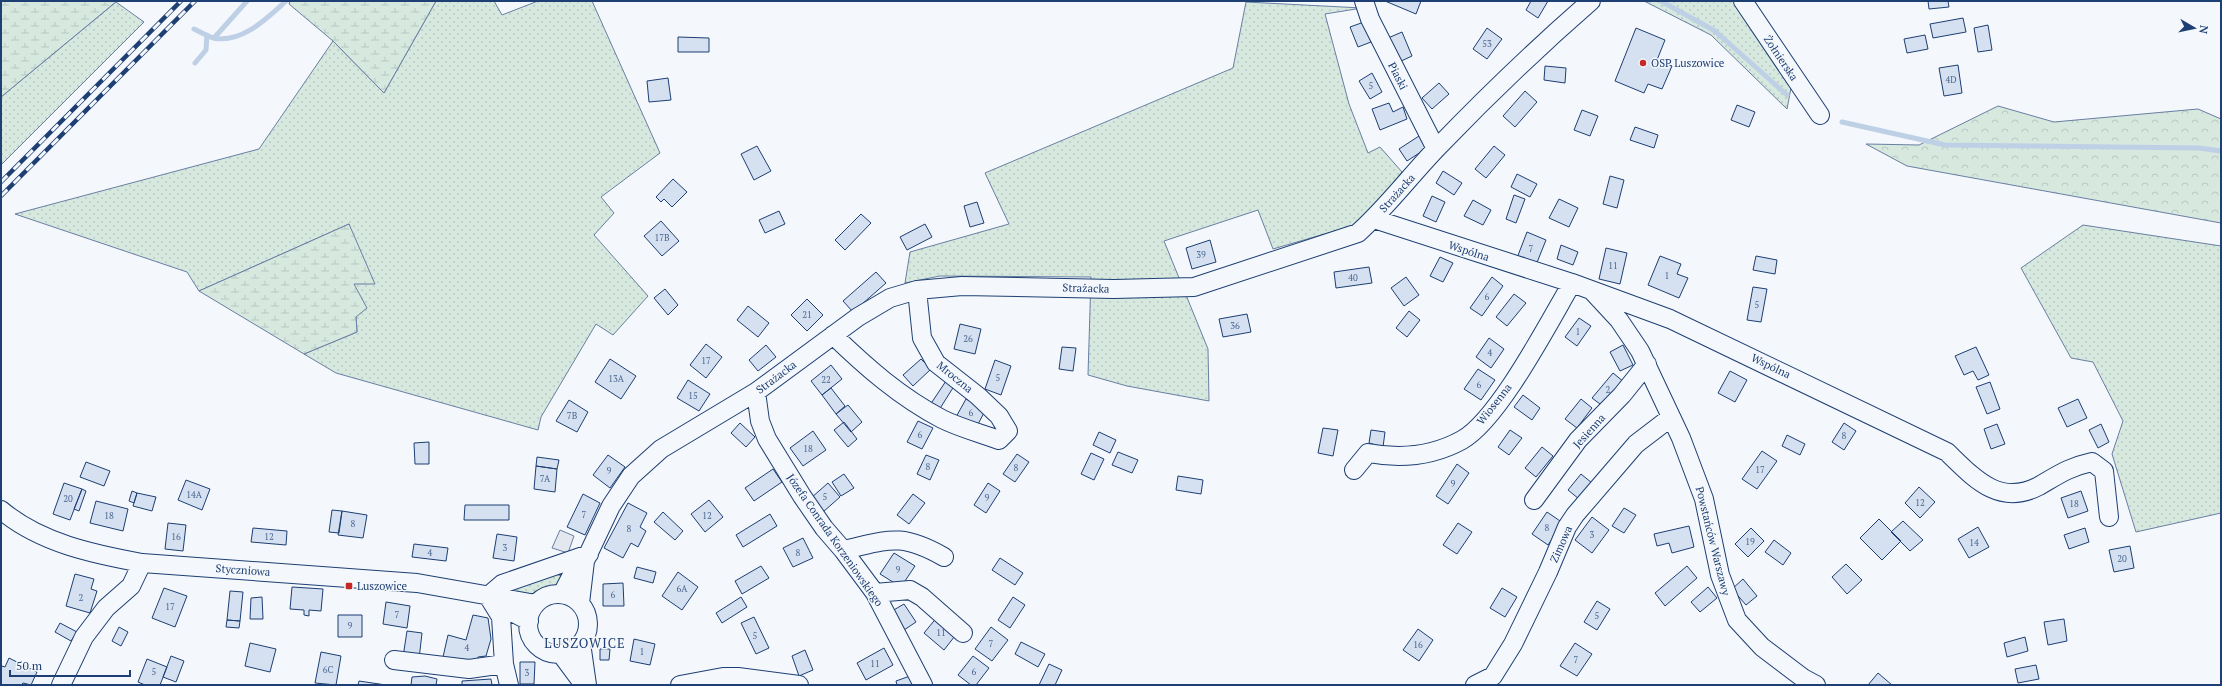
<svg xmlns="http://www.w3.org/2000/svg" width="2222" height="686" font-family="'PT Serif',serif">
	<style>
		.grass { fill: url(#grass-dots); stroke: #687fa3 }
		.forest { fill: url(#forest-crowns); stroke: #687fa3 }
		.wetland { fill: url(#wetland-marsh); stroke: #687fa3 }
		.parking { fill: #e3e8f0; stroke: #687fa3 }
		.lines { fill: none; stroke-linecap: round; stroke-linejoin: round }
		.stream { stroke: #bed0e5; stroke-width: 5 }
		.building { fill: #d5e0f0; stroke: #1d3f73 }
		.minor-casing { stroke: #1d3f73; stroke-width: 20 }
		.minor { stroke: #f4f7fb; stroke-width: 18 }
		.rail-casing { stroke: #1d3f73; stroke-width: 4.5 }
		.rail { stroke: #f4f7fb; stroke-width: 3; stroke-dasharray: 9; stroke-linecap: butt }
		.poi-dot { fill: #c62828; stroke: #f4f7fb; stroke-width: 1.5 }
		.labels { text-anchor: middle; stroke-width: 3; stroke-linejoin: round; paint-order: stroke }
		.number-label { font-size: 9px; fill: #4b6792 }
		.street-label { font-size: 11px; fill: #1d3f73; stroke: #f4f7fb }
		.poi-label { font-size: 11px; fill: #1d3f73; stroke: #f4f7fb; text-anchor: start }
		.quarter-label { font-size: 13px; letter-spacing: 1px; fill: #1d3f73; stroke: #f4f7fb }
	</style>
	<defs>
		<pattern id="grass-dots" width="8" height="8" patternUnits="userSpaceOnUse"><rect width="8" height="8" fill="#d7e8df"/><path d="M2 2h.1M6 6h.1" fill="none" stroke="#b8c8c3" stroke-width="1.8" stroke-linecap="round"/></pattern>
		<pattern id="forest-crowns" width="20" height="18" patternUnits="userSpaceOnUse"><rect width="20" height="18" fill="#d7e8df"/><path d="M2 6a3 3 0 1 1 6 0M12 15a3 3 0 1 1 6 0" fill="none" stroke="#b8c8c3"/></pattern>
		<pattern id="wetland-marsh" width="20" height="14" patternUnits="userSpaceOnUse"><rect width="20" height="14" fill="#d7e8df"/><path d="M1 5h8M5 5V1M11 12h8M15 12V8" fill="none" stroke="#b8c8c3"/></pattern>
	</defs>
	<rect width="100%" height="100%" fill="#f4f7fb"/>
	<path class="grass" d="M436 1H494L502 15 538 1H592L660 153 601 197 614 213 594 235 648 296 613 335 596 324 541 417 538 430 336 373 304 354 357 332 349 224 199 291 187 272 15 214 259 149 333 41 384 93Z
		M1644 1H1736L1791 88 1787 109 1711 35Z
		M116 2 144 22 1 165V97Z
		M1246 2 1362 8 1325 14 1349 104 1368 153 1380 147 1402 172 1368 214 1352 226 1273 249 1258 210 1164 241 1208 349 1209 401 1127 386 1088 375 1091 277 940 276 905 283 910 252 1009 224 985 173 1233 68Z
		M2083 225 2221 246V513L2136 532 2112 454 2123 421 2093 362 2071 358 2021 268Z
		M555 574 566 577C550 603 533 596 507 591Z"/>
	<path class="forest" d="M1998 106 2054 122 2198 109 2221 119V223L1907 166 1866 144 1919 145Z"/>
	<path class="wetland" d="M1 1H117L1 97Z
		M290 1H436L384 93 333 41 289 4Z
		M349 224 375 284H354L367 308 356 317 357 332 304 354 199 291Z"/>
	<path class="parking" d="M560 530 574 536 568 553 552 548Z"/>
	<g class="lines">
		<path class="stream" d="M1661 1 1715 31 1787 95
			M194 29C200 32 207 36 213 38 242 44 267 18 286 1
			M214 38 247 1
			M195 63 206 50 207 35
			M1842 122 1945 145 2199 148 2221 151"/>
	</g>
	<path class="building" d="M1385 1H1421L1416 14Z
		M1531 1H1548L1538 18 1526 10Z
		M1928 1H1948L1949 7 1929 9Z
		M1963 18 1966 32 1933 38 1930 24Z
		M1364 22 1371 42 1358 47 1350 27Z
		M1988 25 1992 50 1978 52 1974 28Z
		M1487 28 1502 39 1487 59 1473 49Z
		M1636 28 1665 40 1657 60 1672 66 1662 89 1648 84 1644 93 1615 81Z
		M1402 32 1412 56 1399 62 1388 38Z
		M1925 35 1928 49 1907 53 1904 39Z
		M678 37 709 38V52H678Z
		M1958 65 1962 93 1944 96 1939 68Z
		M1545 66 1566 68 1565 83 1544 80Z
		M1372 73 1382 92 1370 99 1359 81Z
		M668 78 671 100 649 102 647 81Z
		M1439 83 1449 94 1432 109 1422 98Z
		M1525 91 1537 102 1515 127 1503 116Z
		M1389 103 1393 112 1403 107 1407 119 1380 130 1372 109Z
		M1737 105 1755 112 1749 127 1731 120Z
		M1582 110 1598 116 1590 136 1574 130Z
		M1635 127 1658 135 1654 148 1630 140Z
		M1419 136 1427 148 1407 161 1399 149Z
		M757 146 771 171 754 180 741 154Z
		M1494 146 1505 155 1486 178 1475 169Z
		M1443 171 1462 183 1454 195 1436 183Z
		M1517 174 1537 184 1530 197 1511 187Z
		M1610 176 1624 180 1617 208 1603 204Z
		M673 179 687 192 672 207 664 199 661 202 656 197Z
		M1514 195 1525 199 1516 223 1506 219Z
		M1432 196 1445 202 1436 222 1423 216Z
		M1559 199 1578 208 1569 227 1549 218Z
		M1473 200 1491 210 1483 225 1464 216Z
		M977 202 984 223 970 227 964 206Z
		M779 211 785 224 765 233 759 220Z
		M861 214 871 223 845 250 835 240Z
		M661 221 679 241 662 256 644 236Z
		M925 224 932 237 907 250 900 237Z
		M1527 232 1546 240 1536 265 1517 258Z
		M1210 240 1216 262 1192 269 1186 248Z
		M1561 245 1578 252 1573 265 1557 259Z
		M1606 248 1627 253 1620 284 1599 279Z
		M1660 256 1681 264 1677 274 1688 278 1679 298 1648 285Z
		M1756 256 1777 260 1775 274 1753 270Z
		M1440 257 1453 263 1443 282 1430 276Z
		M1369 267 1372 283 1336 288 1334 272Z
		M876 272 886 283 853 312 843 301Z
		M1406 277 1419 295 1404 306 1391 288Z
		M1492 277 1503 286 1482 316 1470 308Z
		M1753 287 1767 289 1761 322 1747 320Z
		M665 289 678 305 668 315 654 298Z
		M1514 294 1526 303 1507 326 1496 317Z
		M807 299 823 315 807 331 791 315Z
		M748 306 769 323 758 337 737 320Z
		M1409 311 1420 320 1407 337 1396 328Z
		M1247 314 1251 332 1223 337 1219 319Z
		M1579 318 1591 326 1577 346 1565 337Z
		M960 324 981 329 975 354 954 349Z
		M1489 338 1504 349 1491 368 1476 357Z
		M706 344 722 357 706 378 690 365Z
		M766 345 776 357 758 371 749 360Z
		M1623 345 1633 365 1620 371 1610 352Z
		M1062 347 1076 348 1073 371 1059 369Z
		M1976 347 1989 375 1978 380 1973 371 1964 375 1955 356Z
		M610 359 636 376 621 399 595 382Z
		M921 359 931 369 913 386 903 375Z
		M995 360 1011 366 1001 395 985 389Z
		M831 365 842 379 822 395 811 381Z
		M1478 369 1495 380 1481 400 1464 389Z
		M1730 371 1747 380 1735 402 1718 393Z
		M1613 373 1624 382 1604 407 1592 398Z
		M948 378 956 383 939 410 930 405Z
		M688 380 710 394 699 411 677 398Z
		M1990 382 2000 409 1987 414 1976 387Z
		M831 388 845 406 836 414 822 395Z
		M1523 395 1540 408 1532 420 1514 407Z
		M966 399 986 409 976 428 956 417Z
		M1581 399 1592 408 1577 428 1565 419Z
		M2078 399 2087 418 2067 427 2058 408Z
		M569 400 588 412 577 432 556 421Z
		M848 405 862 422 851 432 836 414Z
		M918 421 933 428 922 449 907 442Z
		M844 422 857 439 848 447 834 430Z
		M740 423 755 437 746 447 731 433Z
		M1844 423 1856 431 1844 450 1832 442Z
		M1997 424 2005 444 1991 449 1984 429Z
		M2101 424 2109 442 2098 448 2089 430Z
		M1323 428 1338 430 1333 456 1318 453Z
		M1371 430 1385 432 1383 447 1369 443Z
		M1510 430 1522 438 1509 455 1498 447Z
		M813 431 826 450 803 466 790 448Z
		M1099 432 1116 440 1110 453 1093 445Z
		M1787 435 1805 444 1800 455 1782 446Z
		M429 442V464H415L414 443Z
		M1542 447 1553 456 1536 477 1525 468Z
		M1762 451 1777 461 1757 489 1742 479Z
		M1118 452 1138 460 1132 473 1112 465Z
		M1091 453 1104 459 1094 480 1081 474Z
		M1017 454 1029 462 1015 482 1003 474Z
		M608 455 625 467 610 488 593 475Z
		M926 455 939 460 930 480 917 474Z
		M537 457 559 460 557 469 536 466Z
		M86 462 110 471 104 486 80 477Z
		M1457 464 1469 473 1448 504 1436 496Z
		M536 466 557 469 555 492 534 489Z
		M773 469 782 482 754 501 745 488Z
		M844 474 854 488 841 496 832 482Z
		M1581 474 1592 483 1579 499 1568 490Z
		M1178 476 1203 480 1201 494 1176 490Z
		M186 480 210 489 202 510 178 500Z
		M64 483 82 489 70 520 53 514Z
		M828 483 840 497 823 512 811 498Z
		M988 483 1000 491 986 513 974 505Z
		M1919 487 1935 502 1920 518 1905 503Z
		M82 489 86 491 79 511 74 509Z
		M132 491 137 493 134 503 129 501Z
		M2081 491 2088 511 2068 518 2061 498Z
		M137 493 156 497 152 511 133 506Z
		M583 494 600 503 585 535 567 527Z
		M913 494 925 503 909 524 897 515Z
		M709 500 723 517 705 532 691 514Z
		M96 501 128 509 123 531 90 523Z
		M628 503 647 513 640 527 646 531 638 547 631 543 623 558 604 548Z
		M465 505H509V520H464Z
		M1624 508 1636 515 1624 533 1612 526Z
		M332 510 342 511 339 533 329 532Z
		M342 511 367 515 363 538 338 535Z
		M663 512 683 531 675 540 654 522Z
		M1547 512 1563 523 1548 545 1532 534Z
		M770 514 777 526 743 547 736 535Z
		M1592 517 1609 530 1592 553 1575 540Z
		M1879 519 1901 541 1882 560 1860 538Z
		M1903 521 1923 540 1910 551 1891 532Z
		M168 523 186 525 183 551 165 549Z
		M1458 523 1472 532 1457 554 1443 545Z
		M1689 526 1694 547 1672 553 1669 543 1657 546 1654 534Z
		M1978 527 1989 547 1969 558 1958 539Z
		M253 528 287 531 286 545 251 542Z
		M1751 528 1764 541 1748 557 1735 544Z
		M2085 528 2089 542 2069 549 2064 535Z
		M497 534 517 537 514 561 493 558Z
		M803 538 813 558 793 567 783 548Z
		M1774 540 1791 553 1783 565 1765 552Z
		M414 544 448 548 446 561 412 557Z
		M2130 546 2134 568 2114 572 2109 550Z
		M894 553 915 566 901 587 880 574Z
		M1000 558 1023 573 1015 585 992 570Z
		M1846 564 1862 580 1847 594 1832 577Z
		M761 566 769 578 742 594 735 581Z
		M1687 566 1697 578 1665 606 1655 593Z
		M637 567 656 572 653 583 634 578Z
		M678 572 698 587 682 610 662 596Z
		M75 574 94 579 91 589 97 591 90 613 66 606Z
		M1743 579 1757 596 1746 605 1732 589Z
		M623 583 624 606H603V584Z
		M292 587 323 589 321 611 309 610V616L304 615V610L290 609Z
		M1708 587 1717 598 1700 612 1691 602Z
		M164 588 187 596 175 627 152 618Z
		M1502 588 1517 597 1505 617 1490 608Z
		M230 591 243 592 240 621 227 620Z
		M262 597 263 619H250L251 598Z
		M741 597 747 607 722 623 716 613Z
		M1013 597 1025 605 1010 628 998 620Z
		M1597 601 1610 609 1597 630 1584 622Z
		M386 602 410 606 407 628 383 624Z
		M904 604 916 622 904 630 892 611Z
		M338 615H362V637H338Z
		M473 615 488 618 491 639 486 656 478 657 476 665 443 657 448 635 466 640Z
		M938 616 958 632 944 650 924 633Z
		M754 617 769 648 756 654 741 623Z
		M2064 619 2067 641 2048 645 2044 622Z
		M227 620 240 621 239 628 226 627Z
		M60 623 77 632 71 641 55 632Z
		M119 627 128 632 121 646 112 641Z
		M991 627 1008 640 992 661 975 649Z
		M1418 629 1433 640 1419 661 1403 650Z
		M407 631 422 633 419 659 403 657Z
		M2025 637 2028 651 2007 657 2004 643Z
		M634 639 655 644 650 665 630 661Z
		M1021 642 1045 654 1038 667 1015 654Z
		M250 643 276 649 270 672 245 666Z
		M1575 643 1592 654 1577 676 1560 666Z
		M884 648 893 665 866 680 857 663Z
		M600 649H610L609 660H600Z
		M805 650 813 670 799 676 792 656Z
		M321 652 341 656 336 685 315 683Z
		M171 656 184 661 176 682 163 677Z
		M973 656 989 668 976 685H971L958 675Z
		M9 658 37 672 31 685 23 683 21 685H1V669L2 666 5 667Z
		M147 659 167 667 160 685H145L138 682Z
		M520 662H535L534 684H520Z
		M1049 664 1062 670 1055 685H1039Z
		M2036 665 2039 679 2018 683 2015 669Z
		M1878 673 1892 685H1868Z
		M425 676 437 679 436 685H411L412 677Z
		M910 676 913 685H897L896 681Z
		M491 679 492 685H462V681Z
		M359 681 386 685H358Z"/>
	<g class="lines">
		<defs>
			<path id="minor" d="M1364 1 1370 19 1436 149
				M1743 1 1820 115
				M1374 219 1572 283 1670 319 1947 452C1974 478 1999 507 2039 486 2058 475 2069 467 2092 462L2104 471 2109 517
				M1593 292 1619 320 1640 351 1681 438 1704 499 1720 575 1737 620 1762 647 1803 678 1816 685
				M833 335C866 367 900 397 942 419 960 428 980 433 999 440L1008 431 999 416 978 396 936 363 922 338 917 290
				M756 392 760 421 767 439 802 496 824 528 843 550 875 593 923 685
				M1354 470 1368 453C1400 459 1433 456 1462 440 1499 419 1549 322 1572 283
				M1534 500 1578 440 1622 395 1647 364
				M1 510C40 543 93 554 142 563L417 583 536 604
				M843 550C889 540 900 532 944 557
				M875 593 910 590 922 597 963 633
				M562 594 572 575 585 561 611 506 631 476 661 449 756 392 858 317 890 298 917 290 962 286 1114 289 1194 287 1358 233C1387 207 1410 176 1437 148 1486 97 1537 48 1591 1
				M528 624a30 30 0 1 1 60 0a30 30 0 1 1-60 0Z
				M494 598 508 610 529 621
				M580 603 585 561
				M581 643 587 685
				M561 654 584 685
				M394 660 469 669 504 664
				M61 685 84 637 106 608 131 586 142 563
				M509 685 504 664 501 617 488 596 502 584 589 554
				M680 685 723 677H738L799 685
				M1475 685 1493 676 1513 644 1548 572 1567 527 1575 515 1636 444 1670 418"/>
		</defs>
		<use href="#minor" class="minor-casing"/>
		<use href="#minor" class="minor"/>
		<defs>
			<path id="rail" d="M1 182 181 1
				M1 196 195 1"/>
		</defs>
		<use href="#rail" class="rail-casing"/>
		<use href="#rail" class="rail"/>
	</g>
	<g class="poi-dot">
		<circle cx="1643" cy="63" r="4"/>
		<rect x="345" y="582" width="8" height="8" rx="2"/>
	</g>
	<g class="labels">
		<g class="number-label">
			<text x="1487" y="47">53</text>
			<text x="1951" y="83">4D</text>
			<text x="1371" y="89">5</text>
			<text x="662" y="241">17B</text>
			<text x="1531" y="252">7</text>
			<text x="1201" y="258">39</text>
			<text x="1613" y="269">11</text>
			<text x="1667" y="279">1</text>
			<text x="1353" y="281">40</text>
			<text x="1487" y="300">6</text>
			<text x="1757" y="308">5</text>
			<text x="807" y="318">21</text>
			<text x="1235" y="329">36</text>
			<text x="1578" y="335">1</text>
			<text x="968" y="342">26</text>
			<text x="1490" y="356">4</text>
			<text x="706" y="364">17</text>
			<text x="998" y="381">5</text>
			<text x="616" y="382">13A</text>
			<text x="826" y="383">22</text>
			<text x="1479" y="388">6</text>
			<text x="1608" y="393">2</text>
			<text x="693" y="399">15</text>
			<text x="971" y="416">6</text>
			<text x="572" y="419">7B</text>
			<text x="920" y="438">6</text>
			<text x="1844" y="439">8</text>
			<text x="808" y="452">18</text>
			<text x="928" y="470">8</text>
			<text x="1016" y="471">8</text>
			<text x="1760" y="473">17</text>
			<text x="609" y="474">9</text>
			<text x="545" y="482">7A</text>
			<text x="1453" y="487">9</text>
			<text x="194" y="498">14A</text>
			<text x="825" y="500">5</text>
			<text x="987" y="501">9</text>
			<text x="68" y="502">20</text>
			<text x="1920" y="506">12</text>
			<text x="2074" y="507">18</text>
			<text x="584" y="518">7</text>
			<text x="109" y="519">18</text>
			<text x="707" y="519">12</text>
			<text x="353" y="527">8</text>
			<text x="1547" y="531">8</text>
			<text x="629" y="532">8</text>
			<text x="1592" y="538">3</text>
			<text x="176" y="540">16</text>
			<text x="269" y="540">12</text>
			<text x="1750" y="545">19</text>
			<text x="1974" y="546">14</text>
			<text x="505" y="551">3</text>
			<text x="430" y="556">4</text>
			<text x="798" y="556">8</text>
			<text x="2122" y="562">20</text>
			<text x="898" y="573">9</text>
			<text x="682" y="592">6A</text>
			<text x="613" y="598">6</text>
			<text x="81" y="601">2</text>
			<text x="170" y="610">17</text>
			<text x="397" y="618">7</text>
			<text x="1597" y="619">5</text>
			<text x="350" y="629">9</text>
			<text x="941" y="636">11</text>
			<text x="755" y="639">5</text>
			<text x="991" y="647">7</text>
			<text x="1418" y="648">16</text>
			<text x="467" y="651">4</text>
			<text x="642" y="655">1</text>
			<text x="1576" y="663">7</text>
			<text x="875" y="667">11</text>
			<text x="328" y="673">6C</text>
			<text x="154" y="675">5</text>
			<text x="974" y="675">6</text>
			<text x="527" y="676">3</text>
		</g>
		<g class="street-label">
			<text transform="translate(1781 58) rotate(56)" y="4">Żołnierska</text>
			<text transform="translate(1398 76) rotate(63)" y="4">Piaski</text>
			<text transform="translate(1397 193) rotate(-48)" y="4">Strażacka</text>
			<text transform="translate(1469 251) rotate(18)" y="4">Wspólna</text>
			<text transform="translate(1086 288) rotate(2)" y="4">Strażacka</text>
			<text transform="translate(1771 366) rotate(26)" y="4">Wspólna</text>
			<text transform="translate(776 377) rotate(-37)" y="4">Strażacka</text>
			<text transform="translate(955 377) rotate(39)" y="4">Mroczna</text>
			<text transform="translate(1494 404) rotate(-52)" y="4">Wiosenna</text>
			<text transform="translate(1589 431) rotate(-48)" y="4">Jesienna</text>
			<text transform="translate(835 540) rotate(55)" y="4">Józefa Conrada Korzeniowskiego</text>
			<text transform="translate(1713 541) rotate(76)" y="4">Powstańców Warszawy</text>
			<text transform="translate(1561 544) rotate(-66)" y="4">Zimowa</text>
			<text transform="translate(243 570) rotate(4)" y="4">Styczniowa</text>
		</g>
		<g class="poi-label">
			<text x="1651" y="67">OSP Luszowice</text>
			<text x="357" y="590">Luszowice</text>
		</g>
		<g class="quarter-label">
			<text x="585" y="648">LUSZOWICE</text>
		</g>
	</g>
	<rect width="2222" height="686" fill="none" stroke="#1d3f73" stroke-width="4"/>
	<g transform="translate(2194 28) rotate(99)" stroke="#f4f7fb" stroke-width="3" paint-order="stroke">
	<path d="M0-3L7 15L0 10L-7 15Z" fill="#1d3f73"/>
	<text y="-6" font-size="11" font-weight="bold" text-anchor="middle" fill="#1d3f73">N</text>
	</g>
	<path d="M10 670v6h120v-6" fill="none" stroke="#1d3f73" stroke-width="2"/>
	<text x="16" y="670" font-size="12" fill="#1d3f73" stroke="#f4f7fb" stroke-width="3" paint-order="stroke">50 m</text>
</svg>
